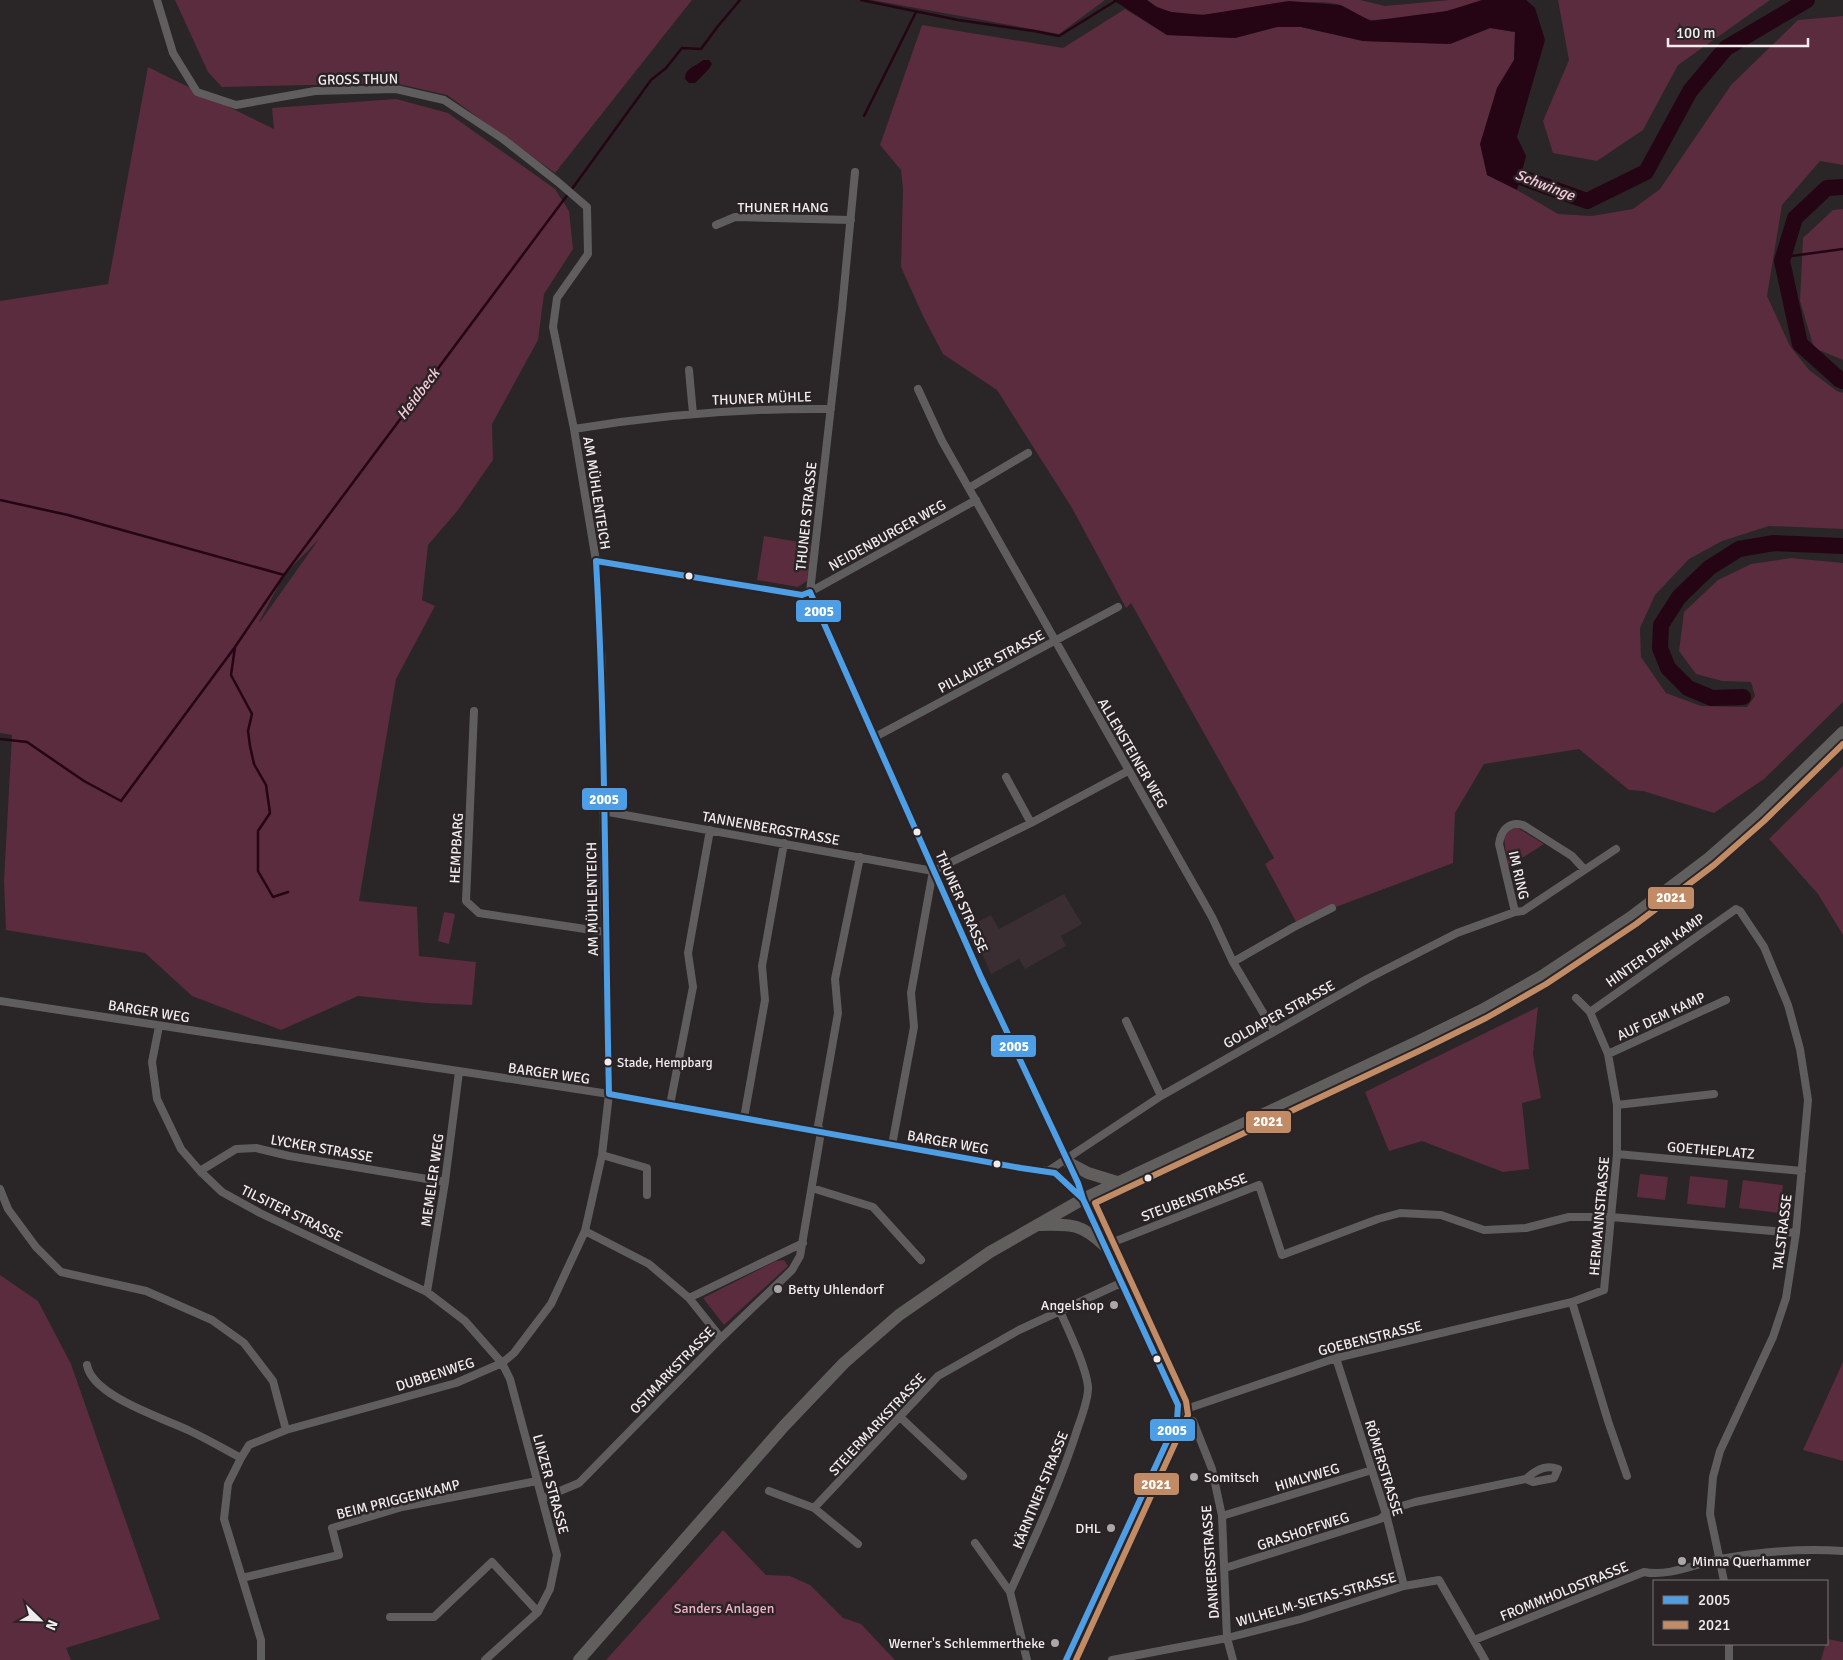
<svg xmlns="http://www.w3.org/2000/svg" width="1843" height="1660" font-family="Signika,sans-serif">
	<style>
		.built { fill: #3a2e32 }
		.green { fill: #5a2c3d; fill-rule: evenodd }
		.water { fill: #250513 }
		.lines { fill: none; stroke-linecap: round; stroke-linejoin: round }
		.stream { stroke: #250513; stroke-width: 2.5 }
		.river { stroke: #250513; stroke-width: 16 }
		.street { stroke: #605d5e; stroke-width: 8 }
		.primary { stroke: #615e5e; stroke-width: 12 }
		.bus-1-casing { stroke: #2b2426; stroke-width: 10 }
		.bus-2-casing { stroke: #2b2426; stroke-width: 10 }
		.bus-1 { stroke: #4d9ee5; stroke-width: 6 }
		.bus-2 { stroke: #c18c65; stroke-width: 6 }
		.bus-dot { fill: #f1edee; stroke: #2b2426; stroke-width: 2 }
		.poi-dot { fill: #aba7a8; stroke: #2b2426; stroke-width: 2 }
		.labels { text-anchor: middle; stroke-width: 5; stroke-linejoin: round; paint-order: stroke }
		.bus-label { font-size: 13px; fill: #f1edee; stroke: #2b2426; text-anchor: start }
		.street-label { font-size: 14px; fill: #f1edee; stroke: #2b2426 }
		.poi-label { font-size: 14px; fill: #f1edee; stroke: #2b2426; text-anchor: start }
		.park-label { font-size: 14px; fill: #f2afc6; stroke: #2b2426 }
		.water-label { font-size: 15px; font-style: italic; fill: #f9cbda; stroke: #2b2426 }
		.line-badge { stroke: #2b2426; stroke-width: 2 }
		.badge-label { font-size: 14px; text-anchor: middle; font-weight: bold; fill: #fff }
	</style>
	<rect width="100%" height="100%" fill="#2a2527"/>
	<path class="built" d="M1064 894 1082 924 1061 936 1066 946 1025 969 1019 959 991 974 970 926 991 915 999 929Z"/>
	<path class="green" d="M175 0H692L555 173 447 95 394 83 222 87 208 72Z
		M872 0H1105L1059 34Z
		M1147 0H1360L1385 6 1450 0H1482C1449 14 1409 18 1374 20 1362 21 1351 8 1340 5 1327 1 1311 3 1298 2 1251 0 1189 33 1147 0Z
		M1558 0H1770L1678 65 1643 130 1597 161 1553 153 1543 121 1569 60Z
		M1125 9 1167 35 1235 38 1277 27H1301L1363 41 1450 44 1490 28 1515 32 1514 60 1497 88 1487 175 1517 190 1558 214 1592 216 1633 209 1660 189 1731 85 1798 20 1843 16V165L1820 161 1782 205 1767 296 1790 346 1809 370 1837 391 1843 393V529L1769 526 1722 541 1689 559 1655 595 1640 628 1641 657 1666 693 1701 706 1747 707 1755 696 1751 682 1722 681 1696 674 1679 651 1684 612 1718 580 1751 564 1791 558 1843 563V702L1764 779 1714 813 1643 791 1629 790 1579 749 1484 764 1455 813 1453 863 1296 922 1265 864 1274 858 1131 603 1126 608 1072 508 997 390 943 354 923 316 901 267 903 189 901 170 880 145 922 25 1063 48Z
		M148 67 274 129 272 108 396 99 448 113 555 189 569 211 573 249 544 294 538 340 492 424 493 460 458 510 428 545 422 600 435 606 396 679 359 901 417 907 419 956 476 962 472 1005 426 1003 358 996 281 1030 192 996 145 953 6 930 4 881 12 735 0 733V301L108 284ZM319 539 260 622H259L284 575Z
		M1843 209V360L1814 348 1800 301 1803 238 1833 210Z
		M764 536 811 544 807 581 798 587 757 580Z
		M1843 766V935L1818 894 1769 839Z
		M1518 828 1544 844 1508 867 1504 838 1510 829Z
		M444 912 455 914 449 944 438 941Z
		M1538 1007 1533 1054 1541 1098 1522 1103 1529 1169 1503 1172 1422 1141 1389 1151 1365 1092Z
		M1640 1174 1668 1177 1665 1200 1637 1197Z
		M1690 1176 1728 1180 1725 1208 1687 1204Z
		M1743 1180 1783 1185 1779 1213 1739 1208Z
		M784 1260 788 1266 724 1325 703 1298 776 1261Z
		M0 1275 38 1301 71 1364 160 1619 66 1648 71 1660H0Z
		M1843 1362V1461L1803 1450Z
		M723 1530 766 1575 790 1576 810 1585 843 1618 861 1624 895 1660H606Z
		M1827 1639 1843 1642V1660H1821Z"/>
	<path class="water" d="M1113 0H1147L1156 7 1171 12 1203 15 1289 1 1340 5 1371 21 1447 11 1482 0H1526L1535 8 1545 40 1517 137 1526 156 1517 190 1487 175 1480 144 1497 88 1514 60 1515 32 1490 28 1450 44 1363 41 1301 27H1277L1235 38 1167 35Z
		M703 60H709L712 64 708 70 695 83H689L685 79C685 68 695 67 703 60Z"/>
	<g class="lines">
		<path class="stream" d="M861 0 958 20 1034 31 1059 36 1117 0
			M864 116 916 12
			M1784 257 1843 249
			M0 500 68 515 284 575 577 182 651 80 666 68 682 48 701 49 718 26 740 0
			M235 647 231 675 252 714 248 731 250 746 254 764 266 785 270 813 258 831V871L273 897 288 892
			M0 739 27 742 84 781 121 801 235 647 284 575"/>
		<path class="river" d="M1507 164 1509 173 1587 201 1646 172 1690 91 1726 48 1807 0
			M1843 187 1827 188 1795 218 1782 261 1800 344 1839 379 1843 381
			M1743 697 1712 698 1688 688 1668 668 1660 648 1661 625 1679 597 1709 568 1739 549 1774 543 1843 546"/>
		<path class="street" d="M157 0 173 53 197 92 236 105 315 91 396 89 444 100 503 139 558 182 587 207 588 254 557 298 553 327 574 429 596 561 602 666 605 932 609 1094 602 1155 585 1231 551 1304 514 1353 502 1363 456 1383 286 1430 249 1445 241 1458 228 1484 224 1519 261 1640V1660
			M855 172 842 309 810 592 981 977 1069 1163 1078 1183 1083 1199 1178 1405 1177 1420 1066 1660
			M716 225 735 217 851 220
			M689 370 693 414
			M918 389 942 441 1212 917 1233 962 1274 1031
			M574 429C659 415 745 408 831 409
			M969 488 1028 453
			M596 561 802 595 810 592 976 500
			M474 711 466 901 479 913 605 932
			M875 737 1118 607
			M1006 777 1031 823
			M603 811 933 871
			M1584 869 1572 856 1523 825C1509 821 1501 830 1499 844L1515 912 1523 911 1616 849
			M933 871 1031 823 1128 771
			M1233 962 1294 927 1332 908
			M1576 998 1590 1012 1608 1054 1617 1105V1154L1604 1290 1572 1302 1608 1421 1627 1476
			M0 1001 609 1094 1021 1168 1048 1171 1055 1173 1083 1199
			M1590 1012 1736 909 1740 911 1764 947 1788 1005 1800 1049 1808 1100 1796 1233 1786 1298 1773 1337 1720 1451 1713 1477 1710 1514 1724 1581
			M1126 1021 1161 1096
			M159 1026 152 1062 157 1099 181 1149 200 1171 222 1192 260 1213 427 1292 465 1321 502 1363 510 1379 557 1555 550 1589 538 1612 485 1660
			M1608 1054 1726 1000
			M670 1105 693 987 688 953 710 830
			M1617 1105 1714 1094
			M744 1118 765 1000 762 966 784 843
			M892 1145 914 1027 911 993 933 871
			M1617 1154 1802 1171
			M602 1155 647 1168V1195
			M200 1171 236 1149 256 1148 289 1156 445 1182
			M1048 1171 1161 1096 1367 979 1457 933 1515 912
			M812 1188 873 1207 921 1260
			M0 1189 8 1209 36 1247 61 1272 146 1291 212 1320 244 1343 273 1381 286 1430
			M585 1231 649 1264 689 1298 721 1338
			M1116 1241 1259 1185 1282 1255 1378 1219 1400 1213 1441 1215 1484 1230 1526 1228 1569 1217H1611L1796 1233
			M427 1292 445 1182 459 1072
			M689 1298 803 1243
			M1336 1358 1386 1514 1404 1586
			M87 1365C92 1396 163 1418 190 1431 207 1439 224 1449 241 1458
			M1179 1414 1192 1407 1336 1358 1572 1302
			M1179 1414 1193 1421 1212 1469 1222 1516 1227 1638 1233 1660
			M901 1418 963 1476
			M769 1491 814 1508 858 1544
			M543 1498 579 1483 721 1338 792 1270 800 1256 821 1132 818 1126 838 1013 835 979 860 857
			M814 1508 938 1376 1019 1330 1123 1282
			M1222 1516 1372 1470
			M975 1543 1010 1592 1027 1660
			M1225 1568 1380 1519 1392 1509 1415 1502 1526 1479 1533 1482 1554 1478 1558 1469C1546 1464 1535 1470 1526 1479
			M242 1578 339 1555 332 1528 402 1507 537 1481
			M1010 1592C1035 1537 1060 1484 1078 1427 1082 1416 1089 1397 1088 1386 1085 1364 1069 1332 1060 1311
			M390 1617H434L492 1562 538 1612
			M1474 1640 1644 1572C1668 1577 1696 1564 1720 1559 1759 1552 1803 1548 1843 1551
			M1112 1660 1227 1638 1301 1619 1404 1586 1439 1580 1485 1660
			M1729 1660V1644"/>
		<path class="primary" d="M1069 1163 1088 1173 1117 1182
			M1038 1225C1071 1224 1081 1223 1106 1247
			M579 1660 784 1426 844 1363 899 1315 990 1252 1083 1199 1417 1042 1482 1010 1542 976 1631 917 1709 858 1758 815 1843 732"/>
		<defs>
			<path id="bus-1" d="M596 561 802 595 810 592 981 977 1078 1183 1083 1199 1055 1173 1021 1168 609 1094C605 916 606 738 596 561Z
				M1066 1660 1177 1420 1178 1405 1083 1199"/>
			<path id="bus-2" d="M1076 1660 1188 1415 1186 1401 1095 1203 1421 1050 1486 1018 1546 984 1636 924 1714 865 1764 821 1843 744"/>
		</defs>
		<use href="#bus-1" class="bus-1-casing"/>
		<use href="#bus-2" class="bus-2-casing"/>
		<use href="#bus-1" class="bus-1"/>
		<use href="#bus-2" class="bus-2"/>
	</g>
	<g class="bus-dot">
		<circle cx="689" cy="576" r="4.5"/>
		<circle cx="917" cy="832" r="4.5"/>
		<circle cx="608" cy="1062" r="4.5"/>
		<circle cx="997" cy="1164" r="4.5"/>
		<circle cx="1148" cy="1178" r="4.5"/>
		<circle cx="1157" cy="1359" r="4.5"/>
	</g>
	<g class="poi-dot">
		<circle cx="778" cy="1289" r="5"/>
		<circle cx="1114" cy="1305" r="5"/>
		<circle cx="1194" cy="1477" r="5"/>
		<circle cx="1111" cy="1528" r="5"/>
		<circle cx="1682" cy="1561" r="5"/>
		<circle cx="1055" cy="1643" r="5"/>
	</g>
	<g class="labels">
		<g class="bus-label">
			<text x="617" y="1067">Stade, Hempbarg</text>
		</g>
		<g class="street-label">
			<text transform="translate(358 79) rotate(-1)" y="5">GROSS THUN</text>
			<text x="783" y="212">THUNER HANG</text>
			<text transform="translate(762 398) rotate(-2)" y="5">THUNER MÜHLE</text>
			<text transform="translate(597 493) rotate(81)" y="5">AM MÜHLENTEICH</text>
			<text transform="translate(806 516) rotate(-84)" y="5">THUNER STRASSE</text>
			<text transform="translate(887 535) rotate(-29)" y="5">NEIDENBURGER WEG</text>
			<text transform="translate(991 661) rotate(-28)" y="5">PILLAUER STRASSE</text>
			<text transform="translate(1133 753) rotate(60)" y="5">ALLENSTEINER WEG</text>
			<text transform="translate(771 828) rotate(10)" y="5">TANNENBERGSTRASSE</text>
			<text transform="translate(456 848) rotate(-87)" y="5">HEMPBARG</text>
			<text transform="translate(1519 875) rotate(77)" y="5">IM RING</text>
			<text transform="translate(592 899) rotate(-91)" y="5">AM MÜHLENTEICH</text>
			<text transform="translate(962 902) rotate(66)" y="5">THUNER STRASSE</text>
			<text transform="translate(1655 950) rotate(-35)" y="5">HINTER DEM KAMP</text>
			<text transform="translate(149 1011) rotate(9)" y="5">BARGER WEG</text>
			<text transform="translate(1279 1014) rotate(-29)" y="5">GOLDAPER STRASSE</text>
			<text transform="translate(1661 1016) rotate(-25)" y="5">AUF DEM KAMP</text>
			<text transform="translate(549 1073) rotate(8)" y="5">BARGER WEG</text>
			<text transform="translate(948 1142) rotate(10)" y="5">BARGER WEG</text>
			<text transform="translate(322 1148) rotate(10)" y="5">LYCKER STRASSE</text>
			<text transform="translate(1711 1150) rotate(5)" y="5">GOETHEPLATZ</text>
			<text transform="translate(432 1180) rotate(-82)" y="5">MEMELER WEG</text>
			<text transform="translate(1194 1197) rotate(-21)" y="5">STEUBENSTRASSE</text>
			<text transform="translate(292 1213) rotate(26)" y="5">TILSITER STRASSE</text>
			<text transform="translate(1599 1216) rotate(-85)" y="5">HERMANNSTRASSE</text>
			<text transform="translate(1782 1232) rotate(-83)" y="5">TALSTRASSE</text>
			<text transform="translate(1370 1338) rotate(-14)" y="5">GOEBENSTRASSE</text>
			<text transform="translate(672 1370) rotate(-46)" y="5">OSTMARKSTRASSE</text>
			<text transform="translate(435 1374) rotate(-18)" y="5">DUBBENWEG</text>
			<text transform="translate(877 1424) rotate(-47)" y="5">STEIERMARKSTRASSE</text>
			<text transform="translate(1384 1468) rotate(73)" y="5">RÖMERSTRASSE</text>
			<text transform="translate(1307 1477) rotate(-17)" y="5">HIMLYWEG</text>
			<text transform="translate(551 1484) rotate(75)" y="5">LINZER STRASSE</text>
			<text transform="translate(1040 1490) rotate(-68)" y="5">KÄRNTNER STRASSE</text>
			<text transform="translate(398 1499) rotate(-14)" y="5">BEIM PRIGGENKAMP</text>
			<text transform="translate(1303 1531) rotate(-18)" y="5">GRASHOFFWEG</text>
			<text transform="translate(1210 1562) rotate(-94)" y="5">DANKERSSTRASSE</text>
			<text transform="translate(1564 1591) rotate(-22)" y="5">FROMMHOLDSTRASSE</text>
			<text transform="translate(1316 1599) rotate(-16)" y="5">WILHELM-SIETAS-STRASSE</text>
		</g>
		<g class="poi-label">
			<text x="788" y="1294">Betty Uhlendorf</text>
			<text x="1104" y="1310" text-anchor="end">Angelshop</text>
			<text x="1204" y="1482">Somitsch</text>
			<text x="1101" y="1533" text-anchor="end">DHL</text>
			<text x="1692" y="1566">Minna Querhammer</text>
			<text x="1045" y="1648" text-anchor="end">Werner's Schlemmertheke</text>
		</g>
		<g class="park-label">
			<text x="724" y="1613">Sanders Anlagen</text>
		</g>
		<g class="water-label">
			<text transform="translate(1545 185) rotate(21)" y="5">Schwinge</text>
			<text transform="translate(418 394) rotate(-53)" y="5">Heidbeck</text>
		</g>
	</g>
	<g class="line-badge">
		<rect x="795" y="599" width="47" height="24" rx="5" fill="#4d9ee5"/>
		<rect x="581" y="787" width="47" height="24" rx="5" fill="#4d9ee5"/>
		<rect x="1647" y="886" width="48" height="24" rx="5" fill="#c18c65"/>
		<rect x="990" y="1034" width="47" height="24" rx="5" fill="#4d9ee5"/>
		<rect x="1245" y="1110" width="47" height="24" rx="5" fill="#c18c65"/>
		<rect x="1149" y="1418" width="47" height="24" rx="5" fill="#4d9ee5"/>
		<rect x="1133" y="1472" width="47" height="24" rx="5" fill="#c18c65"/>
	</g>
	<g class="badge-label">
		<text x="819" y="616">2005</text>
		<text x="604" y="804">2005</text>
		<text x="1671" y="902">2021</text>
		<text x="1014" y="1051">2005</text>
		<text x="1268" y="1126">2021</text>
		<text x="1172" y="1435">2005</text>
		<text x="1156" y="1489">2021</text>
	</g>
	<rect x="1653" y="1580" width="175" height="65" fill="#2b2426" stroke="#7a7476"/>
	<rect x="1663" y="1596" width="25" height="8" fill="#4d9ee5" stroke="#7a7476"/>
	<text x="1698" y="1605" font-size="15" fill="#f1edee">2005</text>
	<rect x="1663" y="1621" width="25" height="8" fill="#c18c65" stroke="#7a7476"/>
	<text x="1698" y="1630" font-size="15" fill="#f1edee">2021</text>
	<g transform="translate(40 1620) rotate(113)" stroke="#2b2426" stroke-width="4" paint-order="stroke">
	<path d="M0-4L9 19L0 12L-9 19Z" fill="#f1edee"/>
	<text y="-8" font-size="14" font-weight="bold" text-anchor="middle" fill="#f1edee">N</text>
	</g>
	<path d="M1668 38v8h140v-8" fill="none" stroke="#f1edee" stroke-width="2.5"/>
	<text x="1676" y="38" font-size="15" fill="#f1edee" stroke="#2b2426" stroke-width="4" paint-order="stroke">100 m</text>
</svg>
